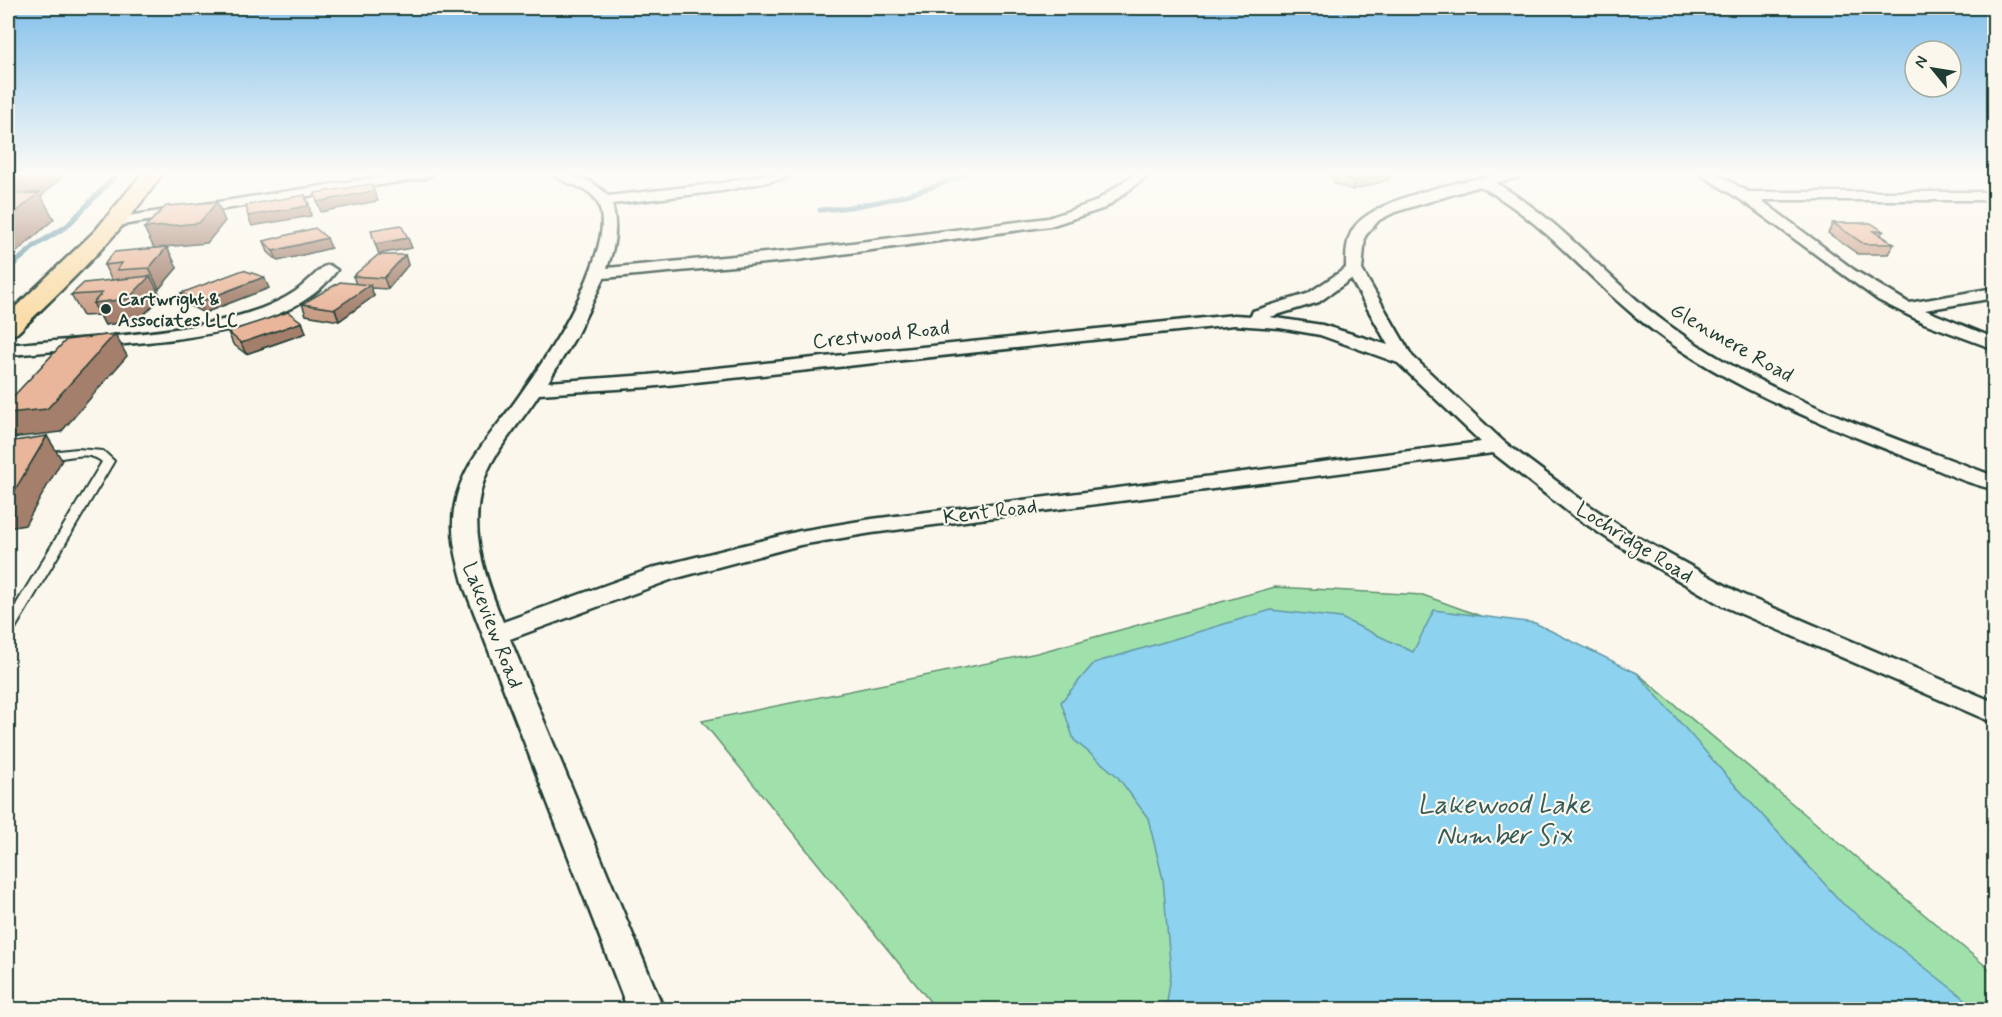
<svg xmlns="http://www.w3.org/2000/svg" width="2002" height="1017" font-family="Mynerve,sans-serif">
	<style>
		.green { fill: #a0e1ab; stroke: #608f70; stroke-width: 1.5 }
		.water { fill: #8dd2ef; stroke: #6196a4; stroke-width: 1.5 }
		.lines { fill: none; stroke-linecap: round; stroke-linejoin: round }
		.stream { stroke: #6196a4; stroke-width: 5 }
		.lane-casing { stroke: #1f3d34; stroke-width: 4 }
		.street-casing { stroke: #1f3d34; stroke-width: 5 }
		.primary-casing { stroke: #1f3d34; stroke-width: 5 }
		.lane { fill: #fbf7ec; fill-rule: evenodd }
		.street { fill: #fbf7ec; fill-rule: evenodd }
		.primary { fill: #faddab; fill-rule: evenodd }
		.wall { fill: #c89d85; stroke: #1f3d34; stroke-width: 1.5 }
		.shaded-wall { fill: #a37f6c; stroke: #1f3d34; stroke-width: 1.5 }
		.building { fill: #e9b69b; stroke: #1f3d34; stroke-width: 1.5 }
		.poi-dot { fill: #1f3d34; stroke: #fbf7ec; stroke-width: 2 }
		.labels { text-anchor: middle; stroke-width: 4.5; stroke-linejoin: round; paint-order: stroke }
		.far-poi-label { font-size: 18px; font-weight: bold; fill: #1f3d34; stroke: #fbf7ec; text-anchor: start }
		.street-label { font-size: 21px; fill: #1f3d34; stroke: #fbf7ec }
		.near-water-label { font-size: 27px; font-style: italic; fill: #355b59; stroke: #fbf7ec }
	</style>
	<rect width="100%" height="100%" fill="#fbf7ec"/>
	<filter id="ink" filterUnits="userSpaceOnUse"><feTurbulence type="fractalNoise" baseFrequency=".0167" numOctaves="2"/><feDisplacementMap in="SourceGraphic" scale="12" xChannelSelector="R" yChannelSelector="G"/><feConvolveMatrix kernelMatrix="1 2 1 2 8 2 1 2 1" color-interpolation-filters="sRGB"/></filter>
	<g filter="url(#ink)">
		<path class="green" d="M1275 587 1423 595 1637 673 1994 973V1009H936L702 721 1037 653Z"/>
		<path class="water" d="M1271 610 1341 618 1413 652 1434 610 1535 623 1637 673 1725 774 1842 903 1978 1009H1166L1171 975 1163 879 1148 818 1117 776 1074 740 1061 702 1094 663Z"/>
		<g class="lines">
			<path class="stream" d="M820 210C869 207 921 193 966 174
				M8 269 36 245 67 226 115 176"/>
			<defs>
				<path id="lane" d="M77 449 103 451 114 461 13 632 8 634V618L102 462C84 445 50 468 35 456L41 453Z"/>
				<path id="street" d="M399 174H432L425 178 115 226 108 222 115 218Z
					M553 174C575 174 593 179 608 196L722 183 766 174H792L785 178 722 191 612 204C618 227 615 246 607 268L797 250 1048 218 1095 202 1134 174H1150L1105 208 1050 226 797 260 604 278 576 336 548 382 648 375 1234 315 1251 316 1253 311 1307 294 1346 268C1346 253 1346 237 1356 225 1381 196 1483 174 1521 174L1519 177 1495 183C1562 219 1608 282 1670 326 1766 396 1884 434 1994 476V489C1966 484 1937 469 1909 458 1815 422 1715 382 1636 317 1583 273 1542 220 1480 186L1395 212 1379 220 1365 236 1362 270 1412 356 1504 442 1587 504 1632 534 1741 594 1994 702V723L1723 606 1616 544 1571 514 1493 453 872 533 800 545 673 579 510 639 664 1010H628L465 589C457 561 449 533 455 504 463 462 493 433 517 399 547 357 577 311 594 261 600 243 606 221 598 203 590 185 565 186 553 174ZM1351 279 1388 345 1322 325 1270 317 1319 302ZM1234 325 1280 328 1320 335 1398 363 1481 442 872 519 800 531 656 567 503 622C480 566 462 510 496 455 509 434 526 415 539 394L648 387Z
					M1700 174H1717L1748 192H1994V200H1761L1854 270 1909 303 1994 288V298L1925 310 1994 338V349L1924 323 1878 300 1744 202Z
					M329 265 337 270C291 334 175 339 103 346 72 349 39 353 8 355V345C86 337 232 335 296 291 305 284 314 275 323 267Z"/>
				<path id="primary" d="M142 174H162C121 234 69 283 17 333L8 336V314L95 231Z"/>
			</defs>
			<use href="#lane" class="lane-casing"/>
			<use href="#street" class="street-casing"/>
			<use href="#primary" class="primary-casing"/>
			<use href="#lane" class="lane"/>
			<use href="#street" class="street"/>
			<use href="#primary" class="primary"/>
		</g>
		<path class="wall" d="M1330 174H1391L1389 180 1352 190 1334 183 1335 179 1330 177Z
			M1833 223 1883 231 1881 235 1894 244 1888 254H1858L1828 233Z
			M264 241 331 248 278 261 268 252Z
			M167 247 177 268 159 289H157L161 297 139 320 105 325 100 315 83 316 71 295 112 280 104 265Z
			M405 255 408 265 388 289 371 288 374 296 339 321 306 315 302 304 356 284 353 276Z
			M269 288 204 313 186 304 181 293Z
			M302 322 306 333 246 354 233 344 228 332Z"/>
		<path class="shaded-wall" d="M23 174H66L41 196 54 219 11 257 8 258V186Z
			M1380 174H1391L1389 180 1352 190 1354 181Z
			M374 191 378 201 321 212 317 202Z
			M305 195 309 204 311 216 252 226 248 216Z
			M217 202 225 221 207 243 154 248 144 228Z
			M327 238 331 248 278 261 273 251Z
			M408 238 412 248 379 254 375 244Z
			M167 247 177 268 159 289 149 268Z
			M405 255 408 265 388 289 384 278Z
			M150 276 161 297 139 320 105 325 93 303Z
			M264 277 269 288 204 313 199 302Z
			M370 285 374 296 339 321 335 309Z
			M302 322 306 333 246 354 241 343Z
			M115 334 127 356 61 432 11 438 8 432V413Z
			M47 436 62 460 25 525 8 528V500Z"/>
		<path class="building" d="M8 174H23L8 186Z
			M1338 174H1380L1354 181Z
			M371 184 374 191 317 202 315 193Z
			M40 192 8 219V196Z
			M305 195 308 206 248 216 246 205Z
			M217 202 199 223 144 228 166 206Z
			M1833 223H1871L1883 231H1873L1894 244H1864Z
			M401 225 408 238 375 244 371 230Z
			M315 228 327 238 273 251 264 241Z
			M167 247 149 268 117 270 122 263 104 265 114 252Z
			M378 255H405L384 278 353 276Z
			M243 270 264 277 199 302 181 293Z
			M150 276 128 299 93 303 102 293 71 295 84 283Z
			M340 282 370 285 335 309 302 304Z
			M288 312 302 322 241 343 228 332Z
			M115 334 47 409 8 413V402L66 340Z
			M47 436 9 500H8V442Z"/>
	</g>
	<linearGradient id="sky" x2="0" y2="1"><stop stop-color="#83c0eb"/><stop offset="0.55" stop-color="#fdfbf6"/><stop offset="1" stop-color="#fdfbf6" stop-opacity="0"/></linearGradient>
	<rect width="2002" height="316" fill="url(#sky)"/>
	<circle class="poi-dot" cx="106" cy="309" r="6"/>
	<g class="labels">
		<g class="far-poi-label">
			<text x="118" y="305">Cartwright &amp;<tspan x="118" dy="21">Associates LLC</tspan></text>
		</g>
		<g class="street-label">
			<text transform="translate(881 334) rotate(-6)" y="7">Crestwood Road</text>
			<text transform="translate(1732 342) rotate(30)" y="7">Glenmere Road</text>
			<text transform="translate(990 511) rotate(-7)" y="7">Kent Road</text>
			<text transform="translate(1635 542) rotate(32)" y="7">Lochridge Road</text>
			<text transform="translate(493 625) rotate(69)" y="7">Lakeview Road</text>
		</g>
		<g class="near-water-label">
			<text x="1504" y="813">Lakewood Lake<tspan x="1504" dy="31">Number Six</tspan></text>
		</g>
	</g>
	<rect width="2002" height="1017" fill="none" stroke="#fbf7ec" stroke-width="30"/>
	<rect x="15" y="15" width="1972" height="987" fill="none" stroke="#1f3d34" stroke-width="2" filter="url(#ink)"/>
	<g transform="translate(1933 69) rotate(300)"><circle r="28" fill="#fbf7ec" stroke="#a3ada2" stroke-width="1.5"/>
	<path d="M0-4.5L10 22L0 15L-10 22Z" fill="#1f3d34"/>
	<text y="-9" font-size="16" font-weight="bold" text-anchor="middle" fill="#1f3d34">N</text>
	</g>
</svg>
